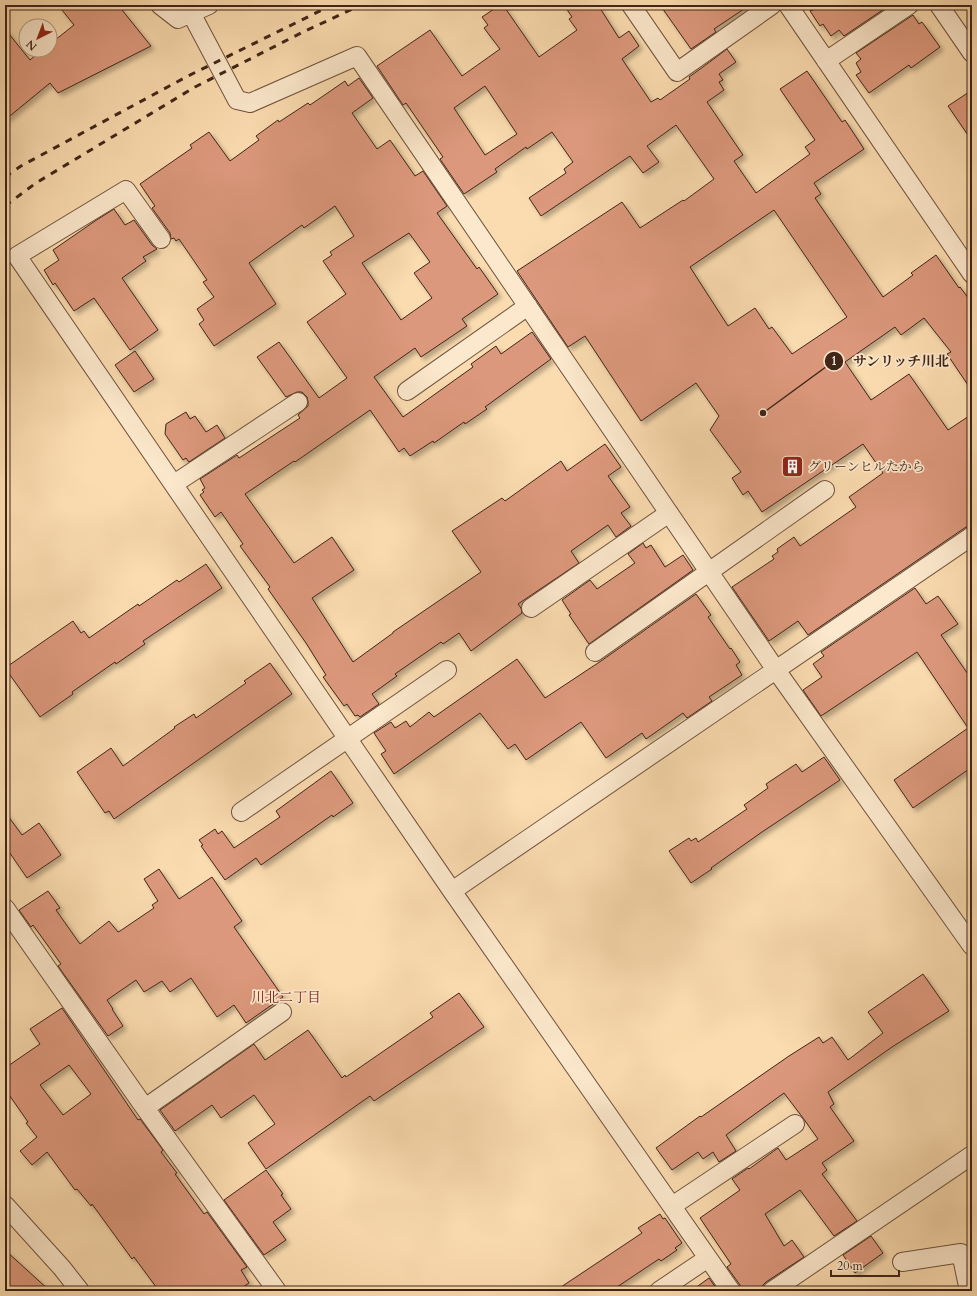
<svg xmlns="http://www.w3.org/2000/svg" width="977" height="1296" font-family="Cardo,'Noto Serif JP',serif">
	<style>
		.building { fill: #dc987c; stroke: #412518; fill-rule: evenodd; filter: url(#shadow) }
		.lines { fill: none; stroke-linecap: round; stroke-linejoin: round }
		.minor-casing { stroke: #70533e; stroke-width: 20 }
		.minor { stroke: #fce8cc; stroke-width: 18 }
		.rail { stroke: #412518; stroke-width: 3; stroke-dasharray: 7 7; stroke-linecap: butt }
		.labels { text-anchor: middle; stroke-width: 3.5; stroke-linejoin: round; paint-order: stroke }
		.poi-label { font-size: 13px; fill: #412518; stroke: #fce8cc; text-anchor: start }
		.neighbourhood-label { font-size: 14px; fill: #7a1f14; stroke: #fce8cc }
		.leader { fill: none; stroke: #412518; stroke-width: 1.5 }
		.callout-dot { fill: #412518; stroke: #fce8cc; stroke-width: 1.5 }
		.mark-label { font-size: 12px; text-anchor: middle; font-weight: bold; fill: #fff }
		.callout-label { font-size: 14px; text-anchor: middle; font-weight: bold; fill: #412518; stroke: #fce8cc; stroke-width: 3.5; stroke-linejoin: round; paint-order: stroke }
	</style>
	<defs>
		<filter id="shadow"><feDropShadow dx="3.5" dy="3.5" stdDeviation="2" flood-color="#0004"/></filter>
	</defs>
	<rect width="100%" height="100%" fill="#fbdcb0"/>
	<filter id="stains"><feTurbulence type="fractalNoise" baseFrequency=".005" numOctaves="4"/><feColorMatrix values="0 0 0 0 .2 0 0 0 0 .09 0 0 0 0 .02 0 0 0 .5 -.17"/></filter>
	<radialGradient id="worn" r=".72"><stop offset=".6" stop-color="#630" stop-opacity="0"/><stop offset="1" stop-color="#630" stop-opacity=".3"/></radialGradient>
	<path class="building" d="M58 5H118L151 46 58 93 50 83 5 120V29L30 60 42 50H50V44L74 25Z
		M500 5H503L539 57 577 30 569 19 572 17 564 5H598L619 38 629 31 639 46 622 59 651 102 658 98 660 100 690 79 689 77 703 67 727 49 736 62 719 74 723 80 719 82 724 90 707 102 743 155 734 161 756 193 810 154 805 147 815 140 780 89 807 71 842 122 845 120 864 149 814 183 821 194 815 198 883 297 913 275 911 273 936 255 959 288 960 287 972 303V391L947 354 951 352 924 318 901 335 895 327 845 362 871 400 909 374 948 430 972 414V526L966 527 808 635 798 621 769 641 732 587 774 559 772 556 778 552 777 549 794 537 800 546 856 507 849 497 883 473 863 444 762 512 748 491 743 495 732 478 741 472 710 430 719 416 696 383 641 421 585 336 568 347 517 271 622 202 640 228 683 200 684 201 714 179 676 125 647 146 659 162 643 173 630 156 541 216 529 198 566 173 564 169 573 162 552 132 527 149 526 147 495 169 497 172 464 194 440 159 443 157 406 103 403 105 377 66 430 30 462 76 500 49 484 28 488 25 482 17ZM485 86 517 134 485 155 454 108ZM774 210 847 317 792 354 772 327 769 329 755 308 728 326 690 267Z
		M660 5H750L714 29 716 32 691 49Z
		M810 5H890L844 36 839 30 831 36 823 24 820 26 810 11 813 10Z
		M913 15 919 24 922 22 940 47 911 68 909 65 869 93 856 75 861 72 856 63 861 59 856 53Z
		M359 78 373 98 352 113 377 149 390 140 415 176 423 171 447 206 437 213 477 269 479 267 498 294 462 319 467 326 421 357 415 348 374 377 403 417 473 367 471 364 496 346 501 354 532 332 551 359 485 407 487 409 465 424 464 422 434 443 433 441 410 456 404 448 399 452 370 410 295 462 294 461 245 494 294 563 332 537 354 570 312 598 353 662 393 633V632L481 572 452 531 502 498 505 501 561 461 567 471 605 444 621 467 608 476 630 507 621 513 631 526 616 537 608 525 571 551 579 563 518 604 521 608 522 613 471 651 459 633 443 644 441 642 395 674 397 676 372 694 379 704 360 717 358 715 355 716 347 704 344 706 323 677 326 675 306 643 268 589 270 587 240 546 243 544 221 512 215 517 200 495 204 492 202 490 205 488 200 479 237 455 239 458 300 418 298 415 308 406V401L307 397 302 392H297L286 397 257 357 279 342 319 398 347 378 307 322 346 294 323 261 332 255 330 252 354 236 335 206 304 228 302 225 249 263 276 304 214 346 199 324 204 320 197 309 214 297 203 282 207 280 179 239 176 241 174 238 171 239 170 233 152 208 155 206 140 184 192 148 190 145 209 132 230 161 259 140 256 136 278 120 279 122 308 103 310 105 345 81 348 86ZM409 233 430 262 414 273 432 298 401 320 362 263Z
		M972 90V141L948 106Z
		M114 209 125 225 134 220 152 245 157 249 143 257 146 261 122 278 158 330 130 350 94 298 74 311 55 283 53 285 44 270 59 260 53 250 95 221Z
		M135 351 154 379 134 392 115 365Z
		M186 412 190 419 195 416 206 432 217 425 225 438 189 462 186 458 183 460 165 434 166 424Z
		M643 543 646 548 651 545 665 567 683 555 693 570 589 644 569 615 571 614 562 600 590 580 597 589 635 563 628 554Z
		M206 564 222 588 143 641 145 644 116 664 115 662 72 692 73 694 40 717 5 668 73 621 81 633 84 631 89 638 138 604 139 606 177 580 179 582Z
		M915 588 926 604 938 596 958 624 941 635 972 680V767L913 808 894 780 968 728 917 652 821 716 803 690 822 677 813 664 824 656 821 652Z
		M696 594 711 615 708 617 730 649 731 648 740 662 736 665 742 675 709 697 712 701 687 718 683 713 646 739 642 733 606 758 581 722 526 760 515 744 508 749 480 713 394 774 381 754 386 751 374 733 391 722 395 728 406 721 410 727 429 712 434 717 517 659 545 698 601 661Z
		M270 663 292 694 114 819 109 811 105 813 77 772 111 748 123 766 175 728 174 727 194 714 196 718 246 683 244 681Z
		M824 757 840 780 762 832 711 868 712 869 691 883 669 851 689 838 691 841 696 838 698 842 747 809 744 805 768 788 766 784 796 764 802 772Z
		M331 771 353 803 333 817 332 815 261 865 256 858 225 880 201 846 203 845 199 840 215 829 218 834 222 831 234 848 280 817 276 811Z
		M5 812 22 835 39 823 61 855 27 878 5 846Z
		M159 869 179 899 212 877 242 921 234 927 283 997 246 1023 234 1005 217 1017 191 978 170 992 162 981 144 992 136 980 107 1000 113 1009H112L123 1026 108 1036 58 966 61 964 33 925 31 927 19 910 48 891 60 908 56 910 80 944 109 921 118 932 120 931 154 908 152 905 158 901 144 879Z
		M923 974 949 1011 892 1047 828 1092 834 1104 830 1107 854 1141 822 1163 827 1170 822 1174 857 1221 834 1236 800 1190 765 1214 784 1246 792 1240 804 1257 766 1282 757 1291H741L740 1285 727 1267 731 1264 700 1218 740 1190 732 1179 748 1168 749 1169 778 1148 786 1160 818 1139 803 1118 784 1093 726 1135 736 1151 719 1162 713 1152 703 1159 698 1152 672 1170 656 1148 700 1116 701 1117 789 1056 819 1037 823 1043 832 1037 848 1060 883 1033 868 1012Z
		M459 993 484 1027 374 1101 370 1096 266 1169 248 1143 275 1124 254 1095 221 1118 212 1105 175 1131 160 1110 254 1044 265 1060 308 1030 342 1078 345 1075 346 1077 433 1017 430 1013Z
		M62 1008 138 1120 140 1119 163 1150 161 1152 177 1173 175 1174 204 1214 207 1212 247 1267 241 1270 249 1283 237 1291H159L134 1257 132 1259 92 1204 91 1206 77 1189 75 1190 47 1152 32 1165 20 1151 37 1137 26 1123 28 1122 5 1089V1068L40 1044 30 1029ZM69 1065 91 1094 63 1115 40 1085Z
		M266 1170 283 1194 281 1195 291 1209 273 1222 286 1240 264 1255 224 1200Z
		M660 1214 663 1219 665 1218 682 1243 675 1248 677 1250 661 1261 659 1259 611 1291H555L642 1233 638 1228Z
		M871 1236 883 1253 855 1273 843 1255Z
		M5 1250 50 1291H5Z
		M709 1278 718 1291H691Z"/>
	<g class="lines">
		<defs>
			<path id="minor" d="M160 5 178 19 209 5
				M631 5 677 72 772 5
				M788 5 972 274
				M939 5 972 53
				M191 13 237 100 250 103 357 56 776 670 972 946
				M826 61 909 5
				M161 239 126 190 17 256 452 891 731 1291
				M407 391 528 306
				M174 484 298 402
				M531 608 669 513
				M595 652 825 490
				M241 812 447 670
				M452 891 972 536
				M5 908 145 1108 277 1291
				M145 1108 282 1012
				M5 1205 62 1268 80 1291
				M672 1206 795 1124
				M902 1262 961 1253 969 1291
				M659 1291 708 1258
				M772 1291 972 1155"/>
		</defs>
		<use href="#minor" class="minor-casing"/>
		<use href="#minor" class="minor"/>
		<path class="rail" d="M5 177 21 166 188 76 332 5
			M5 206 36 183 195 87 301 33 361 5"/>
	</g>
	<defs>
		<symbol id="building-square" viewBox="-11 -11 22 22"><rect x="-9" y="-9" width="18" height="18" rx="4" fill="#8f2418" stroke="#fce8cc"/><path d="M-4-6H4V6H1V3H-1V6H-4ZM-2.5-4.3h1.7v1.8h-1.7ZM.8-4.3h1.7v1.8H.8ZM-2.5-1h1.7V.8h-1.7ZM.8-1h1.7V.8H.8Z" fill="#fff"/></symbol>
	</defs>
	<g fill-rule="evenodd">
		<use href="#building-square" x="780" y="454" width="25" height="25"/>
	</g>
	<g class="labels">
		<g class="poi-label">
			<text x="808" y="471">グリーンヒルたから</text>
		</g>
		<g class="neighbourhood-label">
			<text x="286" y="1002">川北二丁目</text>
		</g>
	</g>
	<path class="leader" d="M763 413L834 361"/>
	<g class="callout-dot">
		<circle cx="763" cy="413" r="4"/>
		<circle cx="834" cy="361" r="10"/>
	</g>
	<g class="mark-label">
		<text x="834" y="365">1</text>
	</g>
	<g class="callout-label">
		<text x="901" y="366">サンリッチ川北</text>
	</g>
	<rect width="977" height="1296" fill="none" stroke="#fbdcb0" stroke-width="20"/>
	<rect x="6" y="6" width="965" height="1284" fill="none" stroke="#412518" stroke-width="2"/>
	<rect x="10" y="10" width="957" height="1276" fill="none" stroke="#412518"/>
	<g transform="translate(38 38) rotate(222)"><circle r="19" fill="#fce8cc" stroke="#b19a84"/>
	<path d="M0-3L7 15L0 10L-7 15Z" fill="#8f2418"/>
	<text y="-6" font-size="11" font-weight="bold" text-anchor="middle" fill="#412518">N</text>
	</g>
	<path d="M831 1270v6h68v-6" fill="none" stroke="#412518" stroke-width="2"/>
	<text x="837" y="1270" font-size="12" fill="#412518" stroke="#fce8cc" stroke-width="3" paint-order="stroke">20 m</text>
	<rect width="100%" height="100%" filter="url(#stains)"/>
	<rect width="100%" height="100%" fill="url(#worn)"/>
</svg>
